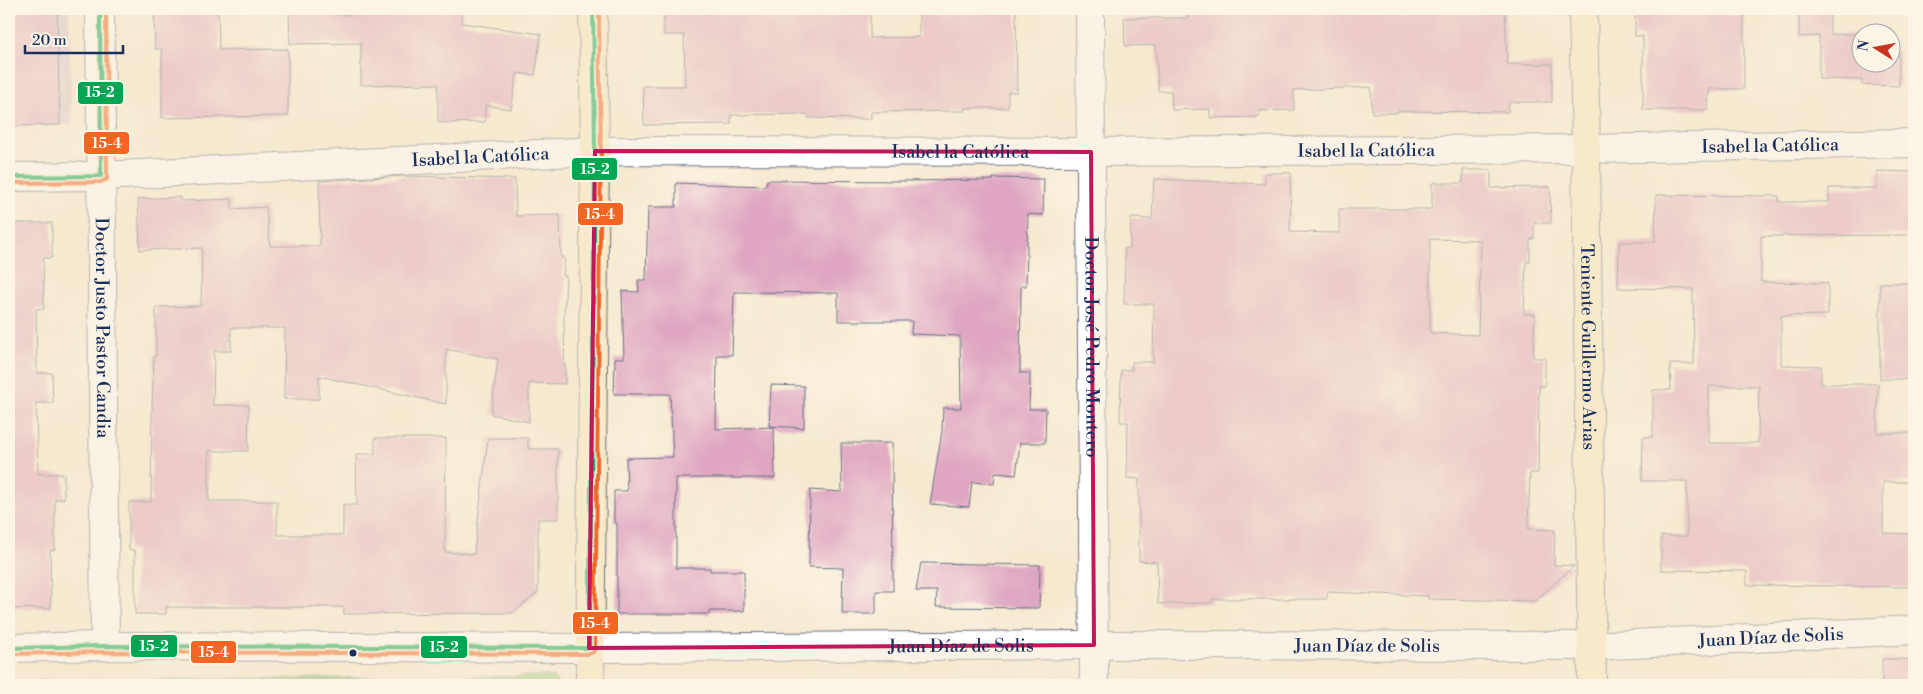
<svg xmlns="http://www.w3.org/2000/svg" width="1923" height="694" font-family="'Libre Bodoni',serif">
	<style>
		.industrial { fill: #d1bdcc }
		.green { fill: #8dc376; stroke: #54796a }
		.building { fill: #dfa6c1; fill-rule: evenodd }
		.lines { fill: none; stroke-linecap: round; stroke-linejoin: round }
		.street-casing { stroke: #687086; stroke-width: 30 }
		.secondary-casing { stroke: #687086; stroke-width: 30 }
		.street { stroke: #fff; stroke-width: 28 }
		.secondary { stroke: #f8e8c3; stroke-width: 28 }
		.bus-1-casing { stroke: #fcf5e5; stroke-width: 8 }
		.bus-2-casing { stroke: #fcf5e5; stroke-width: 8 }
		.bus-1 { stroke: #00a651; stroke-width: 4 }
		.bus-2 { stroke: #f26522; stroke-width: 4 }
		.marked { fill: none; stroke: #c2185b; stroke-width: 4; stroke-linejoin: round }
		.bus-dot { fill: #1b2f5e; stroke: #fcf5e5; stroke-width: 2 }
		.labels { text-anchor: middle; stroke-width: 5; stroke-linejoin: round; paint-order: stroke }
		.street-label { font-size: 18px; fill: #1b2f5e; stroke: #fcf5e5 }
		.line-badge { stroke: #fcf5e5; stroke-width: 2 }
		.badge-label { font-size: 14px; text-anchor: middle; font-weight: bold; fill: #fff }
	</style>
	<rect width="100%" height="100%" fill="#fcf5e5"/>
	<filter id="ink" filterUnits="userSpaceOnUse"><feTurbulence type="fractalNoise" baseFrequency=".02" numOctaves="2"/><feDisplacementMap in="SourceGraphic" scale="10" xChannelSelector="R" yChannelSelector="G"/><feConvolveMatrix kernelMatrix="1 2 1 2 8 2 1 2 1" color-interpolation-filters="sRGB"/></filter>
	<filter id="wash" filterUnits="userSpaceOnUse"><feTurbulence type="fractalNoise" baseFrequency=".0096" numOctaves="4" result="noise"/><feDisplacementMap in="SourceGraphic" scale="20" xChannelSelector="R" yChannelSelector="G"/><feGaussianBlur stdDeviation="1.12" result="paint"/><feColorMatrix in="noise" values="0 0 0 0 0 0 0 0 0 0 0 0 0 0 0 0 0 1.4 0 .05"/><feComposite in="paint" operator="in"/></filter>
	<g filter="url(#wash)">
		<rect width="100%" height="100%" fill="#f6e9d0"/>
		<path class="industrial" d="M9 9H69L72 125 9 127Z"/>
		<path class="green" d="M548 676 555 679 558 685H40L39 681Z"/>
		<g id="blocks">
			<path class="building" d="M9 9H57L60 125 9 126Z
				M289 9H332V12H336V15L389 14V9H462V23L541 34 535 75 517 73 511 109 485 105V122L438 123V84L361 85V43L290 44Z
				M664 9H870V38L919 37V12L948 11V9H1016L1017 92H1008V108H965V111L871 112V119L808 118V114L731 115V124L644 125 643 86H685L684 35H664Z
				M1188 9H1505L1507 64H1552V102H1509L1508 112 1397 111V113H1372L1371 87 1294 90V110L1259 111V117L1210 118V109L1172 110 1171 91H1158L1156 45 1125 46 1124 18H1188Z
				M1635 9H1721V15H1744V89H1709L1708 110H1643V36H1635Z
				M1799 9H1830V34H1860V62H1890V51H1899V86L1862 85V80L1819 79V36L1799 37Z
				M154 10H218L219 50 288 49V116L162 118V49H155Z
				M1463 170H1491V188L1550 187 1551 223H1534V239H1530V262H1526L1524 314H1535L1533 358H1545V386H1539L1538 473H1530L1528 529 1555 530 1554 565 1574 566 1535 601 1428 599V596L1327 592V599H1212V603L1158 604 1157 562 1139 561V479L1127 478 1128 422H1120L1121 370H1132V362H1153L1154 304H1124L1125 248H1130L1131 218 1152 219 1154 179 1265 184V173H1291L1290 232 1339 233V209H1432V183H1463ZM1430 239 1481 240 1478 335 1430 333Z
				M1877 171 1914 172V235L1761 236V282L1828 283V315L1781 316V365L1821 366V384H1878L1877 433H1914V482H1883V533L1914 534V587L1747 585V571L1661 570V536H1687V481H1642L1643 437H1653V390H1671L1670 364H1694L1693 289 1618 288 1619 242H1655L1656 195 1779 196V202H1829V188H1877ZM1709 386H1759L1758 443H1709Z
				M404 176 515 179 516 216 560 215 561 257 565 258 563 276H566L564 321 565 384 529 383V422L491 414 498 359 446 349V404L319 376V399H284L285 328H231V351H214L213 405H249L248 451H209V501H277V535H343V505H357L356 454H375V438H446L445 552 474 554 488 438H528V449H558V519H538V592L513 613 344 614V607H166V614H135V550H129V502H151L152 405 154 356H156V307L201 306 202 248 140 250 138 199 181 197V201L232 199V209L266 207 270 246H320L319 181Z
				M993 178 1044 179 1043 215 1028 214 1026 286H1021L1020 373H1030L1029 409H1046L1045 443H1020L1016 475 995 473 994 484 972 482 969 507 930 504 942 431 943 408H961L960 336 911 334 912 321H838V293L734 292 732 355H717L716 429 774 427 775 478H676V568H710V571H744V611H710V614H617V523H614V491H627L626 458 673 457 670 394H614L615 358H624L622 291 639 292 638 280H646L648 207H676V183L766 186 767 180 902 181 993 180Z
				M9 223H52V258H43L44 309H36L37 373H52L53 403H36L38 474H64V499H55V550H50L51 608 9 609Z
				M1880 283H1913L1912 379H1880Z
				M771 385 804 386V428L769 426Z
				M841 443H892L893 591H876V614H842L843 568 809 567 810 490 842 492Z
				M921 563 1040 565 1039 608 936 607 937 591H916Z
				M1882 659H1914V685H1882Z"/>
		</g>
	</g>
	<g filter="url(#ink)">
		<use href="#blocks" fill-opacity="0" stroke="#687086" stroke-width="1"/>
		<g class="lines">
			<defs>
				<g id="street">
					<path id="s1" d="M100 9 105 646"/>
					<path id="s2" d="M1090 9 1094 685"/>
					<path id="s3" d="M9 177 101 176 595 151 1091 152 1586 149 1914 143"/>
					<path id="s4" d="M9 648 105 646 589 648 1094 645 1592 646 1914 630"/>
				</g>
				<g id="secondary">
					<path id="s5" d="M1583 9 1586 149 1592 685"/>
					<path d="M590 685 595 151 593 9"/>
				</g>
			</defs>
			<use href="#street" class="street-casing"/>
			<use href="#secondary" class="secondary-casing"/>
			<use href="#street" class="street"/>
			<use href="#secondary" class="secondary"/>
			<defs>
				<path id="bus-1" d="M100 9 101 176
					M9 177 101 176
					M9 648 105 646 589 648
					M589 648 595 151 593 9"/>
				<path id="bus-2" d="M9 183 101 182 107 179 106 9
					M9 654 105 652 589 654 594 652 595 648 601 151 599 9"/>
			</defs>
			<use href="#bus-1" class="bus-1-casing"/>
			<use href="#bus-2" class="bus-2-casing"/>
			<use href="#bus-1" class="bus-1"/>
			<use href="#bus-2" class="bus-2"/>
		</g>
	</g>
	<path d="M0 0H1923V694H0ZM595 151 1091 152 1094 645 589 648Z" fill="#f6e9d0" fill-opacity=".55" fill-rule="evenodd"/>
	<path class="marked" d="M595 151 1091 152 1094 645 589 648Z"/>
	<circle class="bus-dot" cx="353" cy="653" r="4.5"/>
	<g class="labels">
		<g class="street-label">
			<text dy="6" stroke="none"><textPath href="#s3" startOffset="1762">Isabel la Católica</textPath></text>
			<text dy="6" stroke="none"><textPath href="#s3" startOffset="1358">Isabel la Católica</textPath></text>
			<text dy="6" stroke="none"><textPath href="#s3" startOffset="952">Isabel la Católica</textPath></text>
			<text dy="6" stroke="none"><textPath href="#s3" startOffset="472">Isabel la Católica</textPath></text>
			<text dy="6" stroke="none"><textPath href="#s1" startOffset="319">Doctor Justo Pastor Candia</textPath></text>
			<text dy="6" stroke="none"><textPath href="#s2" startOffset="338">Doctor José Pedro Montero</textPath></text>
			<text dy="6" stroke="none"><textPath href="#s5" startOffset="338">Teniente Guillermo Arias</textPath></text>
			<text dy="6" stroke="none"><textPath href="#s4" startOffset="1762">Juan Díaz de Solis</textPath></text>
			<text dy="6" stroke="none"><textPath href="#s4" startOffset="1358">Juan Díaz de Solis</textPath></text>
			<text dy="6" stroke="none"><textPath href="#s4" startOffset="952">Juan Díaz de Solis</textPath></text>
		</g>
	</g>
	<g class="line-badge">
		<rect x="77" y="81" width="47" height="24" rx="5" fill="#00a651"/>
		<rect x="83" y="131" width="47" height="24" rx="5" fill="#f26522"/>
		<rect x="571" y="157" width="47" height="24" rx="5" fill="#00a651"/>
		<rect x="577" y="202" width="47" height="24" rx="5" fill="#f26522"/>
		<rect x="572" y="611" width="47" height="24" rx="5" fill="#f26522"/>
		<rect x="130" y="634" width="48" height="24" rx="5" fill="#00a651"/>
		<rect x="420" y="635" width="48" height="24" rx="5" fill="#00a651"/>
		<rect x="190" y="640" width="47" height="24" rx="5" fill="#f26522"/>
	</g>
	<g class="badge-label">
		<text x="100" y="97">15-2</text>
		<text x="107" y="148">15-4</text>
		<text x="595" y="174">15-2</text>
		<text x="600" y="219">15-4</text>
		<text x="595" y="628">15-4</text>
		<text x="154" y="651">15-2</text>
		<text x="444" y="652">15-2</text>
		<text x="214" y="657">15-4</text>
	</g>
	<rect width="1923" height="694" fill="none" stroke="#fcf5e5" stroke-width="30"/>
	<g transform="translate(1876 48) rotate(281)"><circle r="24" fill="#fcf5e5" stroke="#a2a6af"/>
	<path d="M0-4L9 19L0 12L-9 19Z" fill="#c8321e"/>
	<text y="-8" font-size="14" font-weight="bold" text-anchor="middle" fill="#1b2f5e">N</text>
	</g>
	<path d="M25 45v8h98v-8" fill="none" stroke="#1b2f5e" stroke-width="2.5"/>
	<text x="32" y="45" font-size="15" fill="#1b2f5e" stroke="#fcf5e5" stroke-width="4" paint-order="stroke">20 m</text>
</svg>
